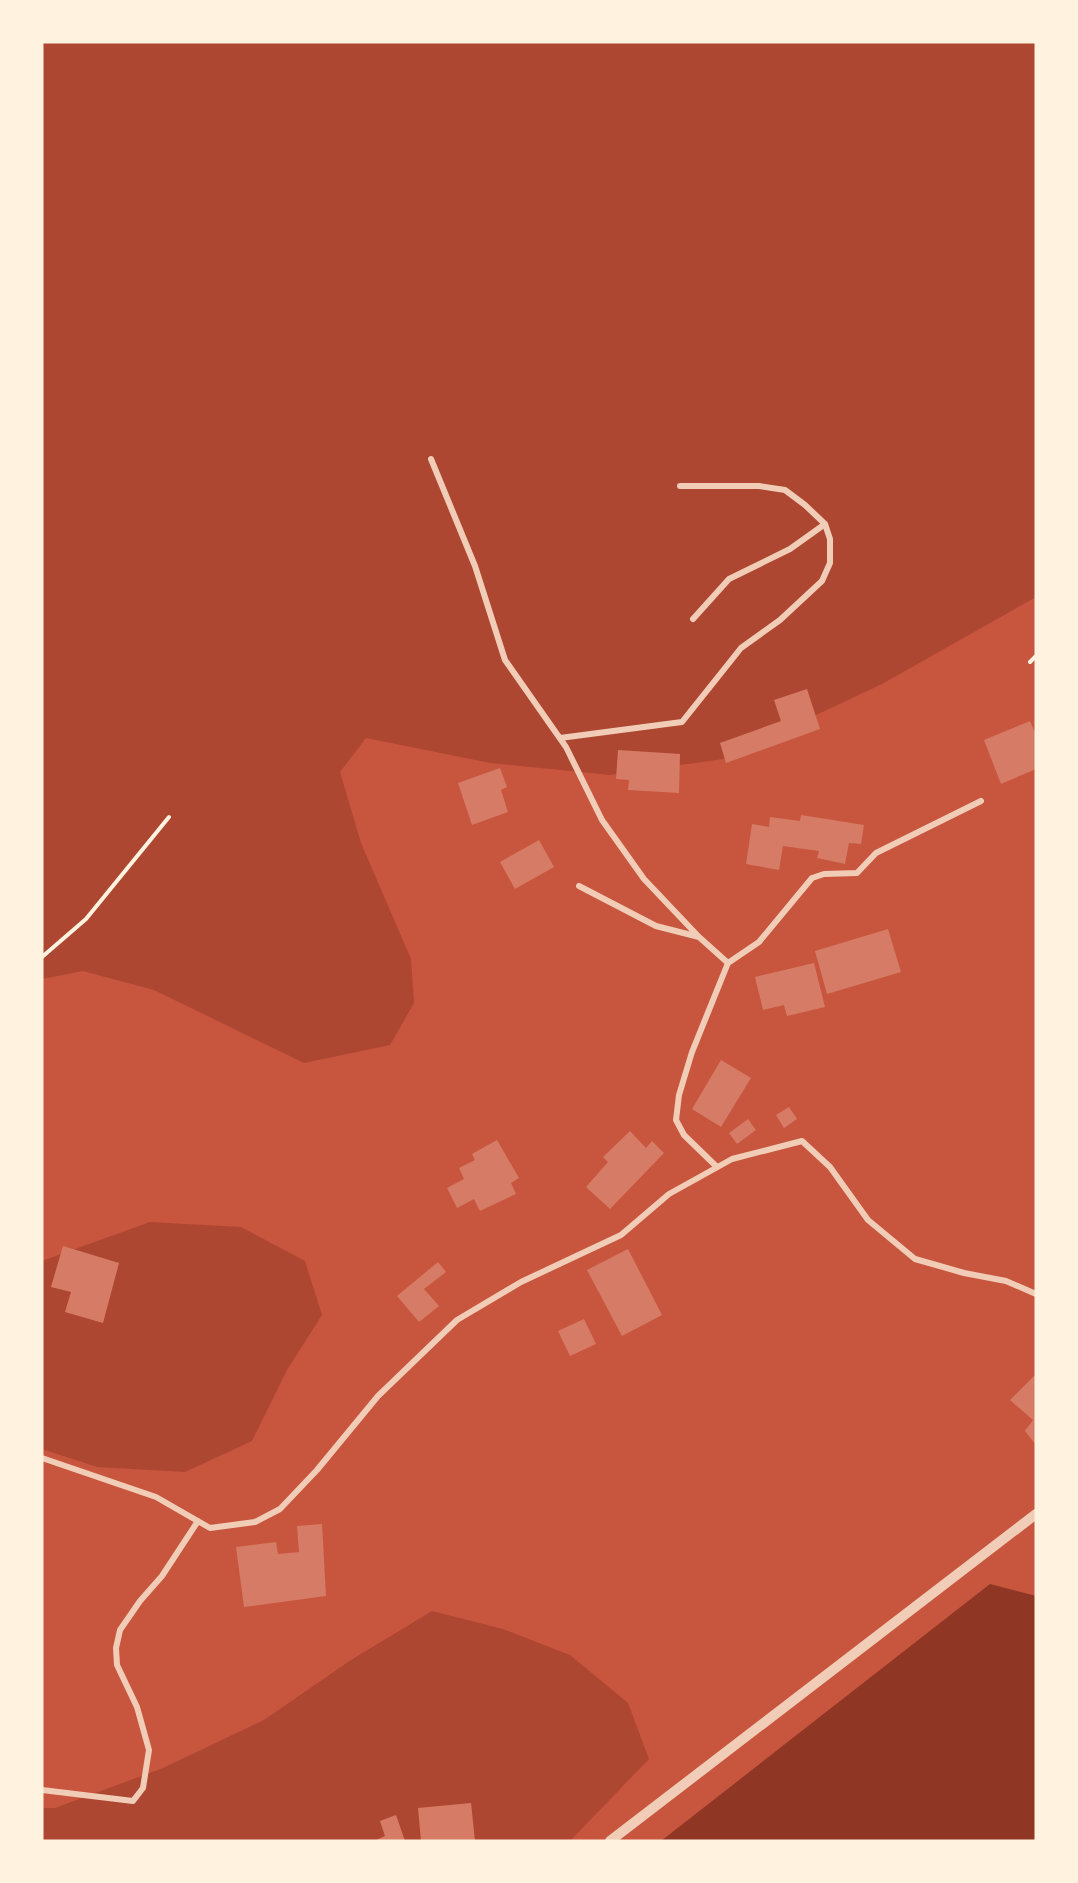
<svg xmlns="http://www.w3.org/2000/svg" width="1078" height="1883" font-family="Poppins,sans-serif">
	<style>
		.green { fill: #ae4732 }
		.water { fill: #8f3625 }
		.building { fill: #d67c66 }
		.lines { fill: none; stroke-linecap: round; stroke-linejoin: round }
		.path { stroke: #fff3e0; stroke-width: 4 }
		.minor { stroke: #f1ccb7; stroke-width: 6 }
		.tertiary { stroke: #f1ccb7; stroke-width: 10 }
	</style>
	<rect width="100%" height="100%" fill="#c8553d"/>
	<path class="green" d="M42 42H1036V597L882 684 723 759 610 775 490 763 366 738 340 772 361 843 411 959 414 1003 390 1045 304 1063 154 990 83 971 42 979Z
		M150 1222 241 1227 305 1261 322 1315 287 1370 252 1441 185 1472 97 1467 42 1449V1261Z
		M432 1611 503 1629 570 1655 628 1703 649 1759 570 1841H42V1808H55L163 1768 264 1720 351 1660Z"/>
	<path class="water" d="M990 1584 1036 1596V1841H661Z"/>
	<path class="building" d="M807 689 820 729 726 763 720 743 781 721 774 700Z
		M1030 721 1036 735V769L1001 784 984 740Z
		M618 750 680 754 679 793 628 790 629 780 616 779Z
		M500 768 507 787 501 790 508 812 472 825 458 783Z
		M801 815 864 825 861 844 849 843 845 864 817 858 819 851 783 846 779 870 746 864 752 824 769 827 770 817 800 821Z
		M539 840 554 867 515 889 500 862Z
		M888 929 901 972 827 994 815 951Z
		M814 963 825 1007 787 1016 784 1005 763 1010 755 977Z
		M721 1060 751 1078 721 1127 692 1109Z
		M789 1107 797 1119 784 1128 776 1115Z
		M748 1119 756 1130 737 1144 729 1133Z
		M630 1131 646 1148 652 1141 664 1153 610 1209 586 1187 608 1162 603 1157Z
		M497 1140 519 1178 511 1183 516 1194 480 1211 474 1199 457 1208 447 1188 464 1179 459 1168 475 1160 472 1154Z
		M63 1246 119 1263 103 1323 65 1312 71 1292 51 1287Z
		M628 1249 662 1315 622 1336 587 1270Z
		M438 1262 446 1272 424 1289 439 1306 419 1322 397 1296Z
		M584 1319 596 1344 570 1356 558 1331Z
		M1036 1374V1445L1025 1431 1033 1420 1010 1400Z
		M322 1524 326 1596 244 1607 236 1547 276 1542 278 1554 299 1552 297 1526Z
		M471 1803 475 1841H421L418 1808Z
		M396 1815 405 1841H374L385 1836 380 1821Z"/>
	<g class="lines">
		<path class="path" d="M1030 662 1036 656
			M42 957 86 919 169 817"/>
		<path class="minor" d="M431 459 475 566 505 660 566 747 602 820 644 879 699 937 728 963
			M693 619 729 579 790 549 825 524
			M560 738 682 722 741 648 780 620 822 581 830 563V539L825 524 805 505 785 490 759 486H680
			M579 886 656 926 699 937
			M717 1167 684 1135 676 1120 679 1095 692 1052 728 963 759 942 812 878 824 874 857 873 876 853 981 801
			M42 1458 156 1497 210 1528 255 1522 280 1509 317 1470 378 1396 457 1320 521 1282 621 1235 669 1194 732 1159 802 1141 830 1167 868 1220 915 1259 964 1273 1006 1281 1036 1294
			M42 1790 133 1801 143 1788 149 1750 137 1707 117 1665 116 1648 120 1630 140 1601 162 1576 198 1521"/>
		<path class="tertiary" d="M610 1841 1036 1514"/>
	</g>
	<rect width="1078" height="1883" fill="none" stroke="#fff3e0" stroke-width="87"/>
</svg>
